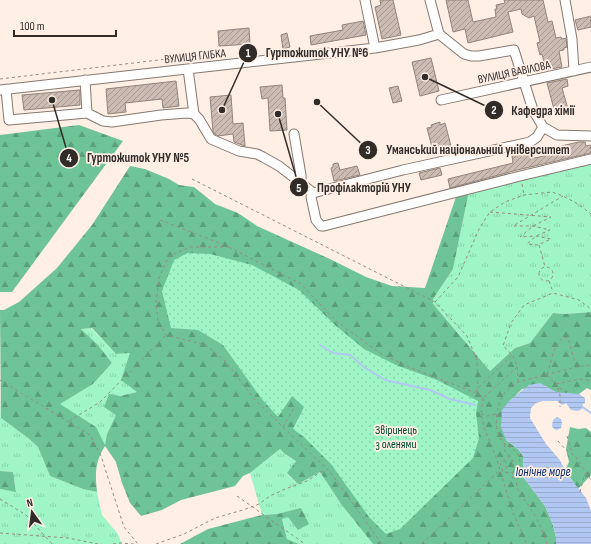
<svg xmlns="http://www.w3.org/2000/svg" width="591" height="544" font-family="'Sofia Sans Condensed',sans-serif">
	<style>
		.grass { fill: url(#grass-tufts) }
		.forest { fill: url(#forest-firs); fill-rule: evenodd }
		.park { fill: url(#park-dots) }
		.water { fill: url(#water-rules) }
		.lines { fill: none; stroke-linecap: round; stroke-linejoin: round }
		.stream { stroke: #b1c8f2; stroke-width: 2 }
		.building { fill: url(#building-hatch); stroke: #92847b }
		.minor-casing { stroke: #86786f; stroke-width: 11 }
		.path { stroke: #968b85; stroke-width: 1; stroke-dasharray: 3 3; stroke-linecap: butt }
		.minor { stroke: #fff; stroke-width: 9 }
		.labels { text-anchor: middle; stroke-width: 3.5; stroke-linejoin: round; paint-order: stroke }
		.street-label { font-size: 12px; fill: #322c29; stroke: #ffefe5 }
		.park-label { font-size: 12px; fill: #00492c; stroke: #ffefe5 }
		.water-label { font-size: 13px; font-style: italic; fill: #062a77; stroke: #ffefe5 }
		.leader { fill: none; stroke: #322c29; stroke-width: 1.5 }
		.callout-dot { fill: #322c29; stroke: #ffefe5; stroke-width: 1.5 }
		.mark-label { font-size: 12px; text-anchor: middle; font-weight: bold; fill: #fff }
		.callout-label { font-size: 13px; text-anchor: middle; font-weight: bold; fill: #322c29; stroke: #ffefe5; stroke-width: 3.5; stroke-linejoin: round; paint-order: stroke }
	</style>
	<defs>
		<pattern id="grass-tufts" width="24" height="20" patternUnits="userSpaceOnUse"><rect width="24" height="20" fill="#a0f5c6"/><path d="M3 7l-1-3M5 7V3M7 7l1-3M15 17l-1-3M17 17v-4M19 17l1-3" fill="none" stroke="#8ad2aa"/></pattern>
		<pattern id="forest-firs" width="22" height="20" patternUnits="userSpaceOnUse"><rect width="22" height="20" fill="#6ec497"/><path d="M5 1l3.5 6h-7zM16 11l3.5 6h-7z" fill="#5b9f7b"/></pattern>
		<pattern id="park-dots" width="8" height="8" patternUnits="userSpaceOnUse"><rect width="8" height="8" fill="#a0f5c6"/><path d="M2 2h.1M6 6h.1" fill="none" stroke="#8ad2aa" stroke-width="1.8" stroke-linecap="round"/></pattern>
		<pattern id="water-rules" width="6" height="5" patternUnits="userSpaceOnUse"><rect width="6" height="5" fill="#b1c8f2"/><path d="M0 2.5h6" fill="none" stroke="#99acd0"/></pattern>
		<pattern id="building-hatch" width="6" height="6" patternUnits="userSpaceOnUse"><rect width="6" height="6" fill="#cbbbb2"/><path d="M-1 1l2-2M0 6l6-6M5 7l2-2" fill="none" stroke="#a59891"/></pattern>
	</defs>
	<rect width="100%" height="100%" fill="#ffefe5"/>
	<path class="grass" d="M591 160V312L565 314 553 313 530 343 515 348 490 371 433 304V299L453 269 469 191Z
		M91 328 116 354 130 352 137 392 120 396 116 415 107 434 105 446 59 404 93 384 112 363 98 345 81 329Z
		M0 397 1 418 28 438 38 447 50 476 83 489 97 492 102 515 118 534 122 544H0V489L16 491 13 472 0 471Z
		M280 449 285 454 296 461 287 474 298 484 320 472 341 504 373 544H299L287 539 282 519 287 517 301 509 277 514 262 515 250 473Z"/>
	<path class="forest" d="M79 125 123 141 12 292H0V135Z
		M130 166 145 169 169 179 179 185 194 187 215 204 238 213 257 226 332 260 366 277 392 286 425 288 457 194 469 191 453 269 433 299V304L490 371 515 348 530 343 553 313 565 314 591 312V390L587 388 579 394C567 394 555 395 546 386L522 389 516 395 506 440 518 449 523 456 524 478 545 506 552 522 556 537V544H373L341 504 320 472 298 484 287 473 296 461 285 454 280 449 250 473 243 476 235 486 181 500 162 510 141 516 130 503 122 483 116 462 105 446C95 462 95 473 97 492L83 489 50 476 38 447 28 438 1 418 0 310H4L19 302 57 268 92 225ZM92 328 116 354 130 353 121 380 137 392 120 396 109 394 104 407 116 415 107 434 105 445 96 427 60 404 93 384 112 363 98 345 81 329Z
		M570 427 578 429 586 428 591 432V475L578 489 565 470 569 462 566 449Z
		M0 471 13 472 16 492 0 489Z
		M301 508 309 524 298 530 288 517 282 519 287 539 299 544H180L208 529 262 515 277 514Z"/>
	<path class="park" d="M188 253 210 254 252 265 299 290 336 326 364 349 396 365 437 380 478 401 476 413 479 438 473 458 400 529 386 534 369 517 331 464 304 437 293 429 304 407 292 396 278 417 261 398 223 345 198 330 171 328 162 291 174 260Z"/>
	<path class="water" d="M540 383 556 392 579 394 585 398V403L583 404 582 409 578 411 571 410 566 403 562 405 557 401H543L536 403 531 408 530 418 546 444 559 459 570 478 586 498 591 511V544H556V537L552 522 545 506 524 478 523 456 518 449 506 440 501 427 502 410 510 400 529 385Z
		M557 417 561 419 562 423 561 428 557 430 554 429 552 426 553 420Z"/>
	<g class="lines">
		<path class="stream" d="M320 345 333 353 350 355 364 367 385 380 430 390 450 399 475 405
			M581 406 591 413"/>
	</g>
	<path class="building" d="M380 0H393L401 35 382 39 375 7 381 5Z
		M446 0H468L473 22 496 17 495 9H497L496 5 505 3 504 0H543L548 22 552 21 556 38 561 37 562 39 566 38 567 47 564 48V50L559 51 562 67 546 70 542 54 540 55 537 43 540 42 534 16 529 18 522 14 521 9 508 12 513 32 468 43 465 29 453 32Z
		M591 16V27L578 30 575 20Z
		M363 21 366 35 311 45 310 36 343 30 342 25Z
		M249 28 250 44 219 46 218 31Z
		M287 33 290 47 283 49 281 35Z
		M431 58 439 91 420 96 412 62Z
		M567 79 568 86 562 88 568 109 555 113 547 83Z
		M176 81 179 106 163 108 162 99 125 103 126 112 108 114 106 89Z
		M282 85 283 98H285L287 130 270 131 268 98 262 99 260 87Z
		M398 86 402 101 393 103 389 88Z
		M80 90V105L24 110 22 95Z
		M231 95 233 124 243 123 245 146 234 142 233 134 218 136 215 134 213 131 210 97Z
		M440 122V125L445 123 452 150 434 155 427 128 432 127 431 125Z
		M579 142H585L586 146 591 145V153L517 170 450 188 448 179 513 163 512 156 529 152 530 159 562 152 561 146Z
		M338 163 340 170 357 166 360 175 334 181 331 168 333 167V164Z
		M440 168 442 175 421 180 419 173Z"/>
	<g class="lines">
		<defs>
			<path id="minor" d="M365 0 375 48
				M430 0 439 34 464 54 471 56H479L514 50 533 110 543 127 557 135 591 136
				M565 0 572 39 574 71
				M188 69 194 114
				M0 90 375 48 419 40 439 34
				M6 90 9 120 87 113 85 80
				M441 100 591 67
				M87 113 103 121 112 122 161 115 187 113 194 114 199 119 211 139 239 151 257 154 263 157 279 166 301 183
				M294 134 301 175V183L313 193 403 170 530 142 537 137 543 127
				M313 193 311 197 316 220 321 226H324L520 176 591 159"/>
		</defs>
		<use href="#minor" class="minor-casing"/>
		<path class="path" d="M0 79 225 52
			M192 179 435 302 467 336 477 360 478 388
			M522 184 524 195
			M490 212 551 217 533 226 520 237 536 236 551 239 538 245 527 244 536 236 550 230 533 226H513L563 196
			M160 220 227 246
			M539 245 545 267
			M229 247H190L169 256 159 278 156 303 158 322 166 335 206 345 227 363 254 399 330 472 382 544
			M229 247 301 284 337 322 383 355 414 369 476 393 483 397
			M539 274a7 7 0 1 1 14 0a7 7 0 1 1-14 0Z
			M549 281 553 292
			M435 302 458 277 480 227 490 212 505 202 524 195 552 192 563 196 578 204 591 214
			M547 374C552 361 552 346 564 337L568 338 576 366
			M547 375C554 382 559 391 570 392
			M0 380 90 435 101 456 124 527 138 544
			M518 382C518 365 517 358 503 346L511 323 524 305 553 293 579 300 591 309
			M556 384 580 379 591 381
			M558 388 560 395V407
			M476 392 478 388 513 354
			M484 397 491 391 517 367
			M483 398 481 414 485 430 496 457 513 513 527 544
			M481 414 488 416 496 414
			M69 421 100 402 166 335
			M283 427 295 406
			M567 436 572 453
			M558 441 565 449 575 456 591 480
			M505 444 504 450C514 460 515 463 512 477L517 480
			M510 456 500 463 503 472 512 473
			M505 460 507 472
			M580 492 585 473
			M237 496 305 544
			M0 499 26 515 52 544
			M0 533 68 538 98 544
			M113 544 120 543 134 544
			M156 544 184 534 215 518 243 510 259 504 270 496 285 489 307 481 325 469
			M422 544 499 471
			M547 544C542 528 536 517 527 503 524 499 520 494 518 490 513 479 523 467 519 457 517 448 506 447 502 441 493 429 496 409 502 397 506 390 512 386 518 382L576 367 591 365"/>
		<use href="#minor" class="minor"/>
	</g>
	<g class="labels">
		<g class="street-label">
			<text transform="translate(195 56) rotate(-6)" y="4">ВУЛИЦЯ ГЛІБКА</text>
			<text transform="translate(514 72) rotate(-12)" y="4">ВУЛИЦЯ ВАВІЛОВА</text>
		</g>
		<g class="park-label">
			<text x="396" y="434">Звіринець<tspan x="396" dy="14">з оленями</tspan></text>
		</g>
		<g class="water-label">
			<text x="543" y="476">Іонічне море</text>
		</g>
	</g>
	<path class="leader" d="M222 110L248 53M425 77L494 110M317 102L368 150M52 100L69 158M278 114L299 187"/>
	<g class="callout-dot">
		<circle cx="222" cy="110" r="4"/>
		<circle cx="425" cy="77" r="4"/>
		<circle cx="317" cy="102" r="4"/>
		<circle cx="52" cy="100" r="4"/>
		<circle cx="278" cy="114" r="4"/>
		<circle cx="248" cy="53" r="10"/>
		<circle cx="494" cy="110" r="10"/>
		<circle cx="368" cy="150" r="10"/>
		<circle cx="69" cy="158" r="10"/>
		<circle cx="299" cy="187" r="10"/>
	</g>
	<g class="mark-label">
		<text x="248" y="57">1</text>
		<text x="494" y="114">2</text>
		<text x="368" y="154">3</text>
		<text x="69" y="162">4</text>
		<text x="299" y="192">5</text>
	</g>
	<g class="callout-label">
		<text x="317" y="57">Гуртожиток УНУ №6</text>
		<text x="543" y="115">Кафедра хімії</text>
		<text x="478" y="154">Уманський національний університет</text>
		<text x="138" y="162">Гуртожиток УНУ №5</text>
		<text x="364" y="192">Профілакторій УНУ</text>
	</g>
	<g transform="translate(32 512) rotate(346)" stroke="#ffefe5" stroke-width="3" paint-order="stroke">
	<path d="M0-3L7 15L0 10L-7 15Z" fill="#322c29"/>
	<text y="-6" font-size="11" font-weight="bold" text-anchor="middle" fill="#322c29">N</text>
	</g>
	<path d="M14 30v6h102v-6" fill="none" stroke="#322c29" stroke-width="2"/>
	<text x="20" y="30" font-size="12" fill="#322c29" stroke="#ffefe5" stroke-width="3" paint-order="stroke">100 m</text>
</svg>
